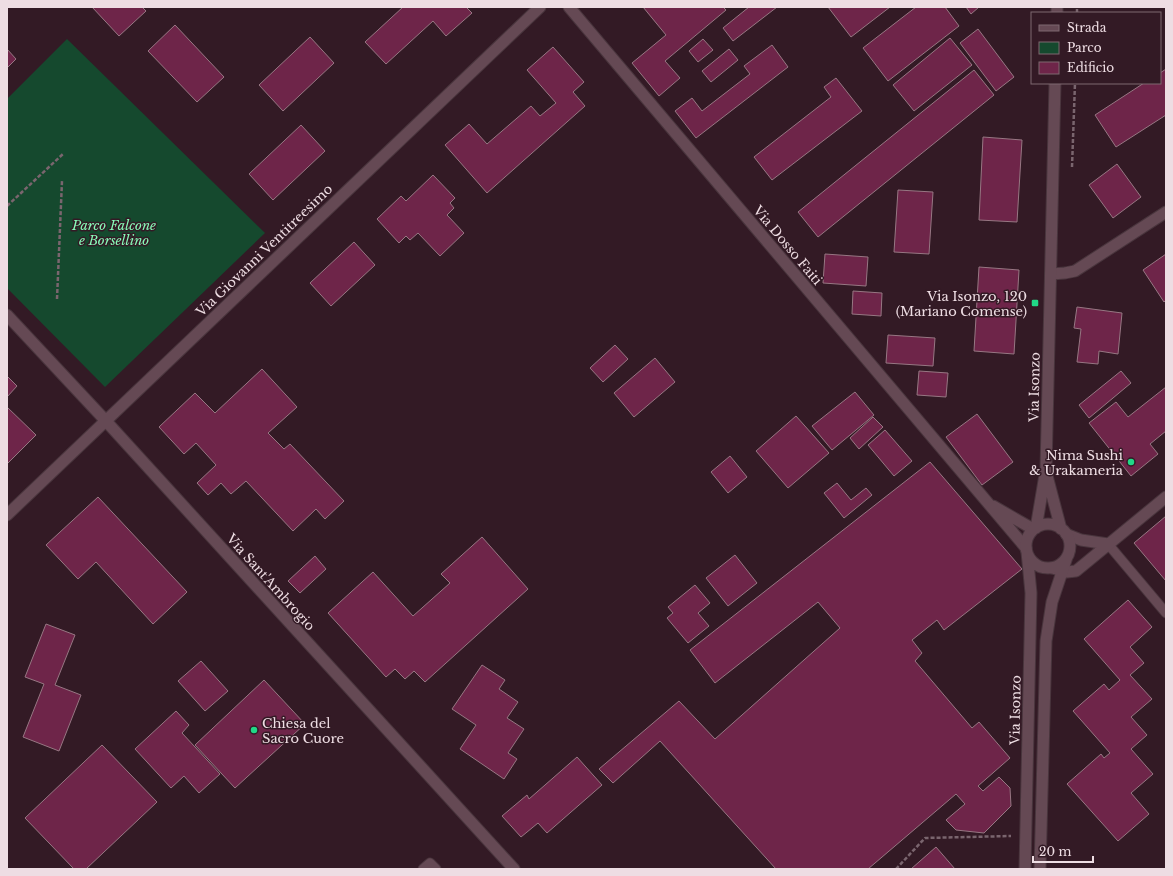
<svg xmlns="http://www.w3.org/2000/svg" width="1173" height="876" font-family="'Libre Baskerville',serif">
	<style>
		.green { fill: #15492e }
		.building { fill: #6e2549; stroke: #977783 }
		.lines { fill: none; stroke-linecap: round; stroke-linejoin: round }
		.service-casing { stroke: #49353d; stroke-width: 11 }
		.minor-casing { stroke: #49353d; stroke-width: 13 }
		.tertiary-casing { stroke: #49353d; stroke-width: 13 }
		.path { stroke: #7a656e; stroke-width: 2.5; stroke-dasharray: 4 2; stroke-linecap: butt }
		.service { stroke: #654954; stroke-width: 9 }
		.minor { stroke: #654954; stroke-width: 11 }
		.tertiary { stroke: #654954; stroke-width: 11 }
		.poi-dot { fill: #21d887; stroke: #331a25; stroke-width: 1.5 }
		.labels { text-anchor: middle; stroke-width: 3; stroke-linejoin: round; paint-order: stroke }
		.park-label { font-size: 13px; font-style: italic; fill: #88fcb9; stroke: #331a25 }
		.street-label { font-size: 13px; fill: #eedde3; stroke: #331a25 }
		.poi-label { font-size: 13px; fill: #eedde3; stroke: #331a25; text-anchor: end }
	</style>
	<rect width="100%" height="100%" fill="#331a25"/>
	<path class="green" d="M67 39 265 233 105 387 7 288V99Z"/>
	<path class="building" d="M92 7H142L146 11 119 36Z
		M403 7H466L472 13 446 36 433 21 386 64 365 42Z
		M643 7H723L726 10 665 61 680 78 659 96 632 63 666 35Z
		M749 7H777L733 41 723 28Z
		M828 7H890L851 37Z
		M916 7H945L959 26 888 81 863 48Z
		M966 7H979L971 14Z
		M175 25 224 77 197 102 148 51Z
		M978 29 1014 77 996 91 960 43Z
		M310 37 334 63 283 111 259 85Z
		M950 38 972 65 914 111 893 85Z
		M703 39 713 50 698 62 689 51Z
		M772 45 788 67 696 138 675 111 692 98 702 111 750 74 744 66Z
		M553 47 584 82 573 92 585 106 487 193 445 145 469 124 487 144 531 106 540 116 556 103 527 70Z
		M7 49 16 59 7 68Z
		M729 49 738 60 711 82 702 71Z
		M1166 69V115L1116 147 1095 115 1144 83H1160V73Z
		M974 70 994 95 818 237 798 212Z
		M836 78 862 111 772 180 754 157 831 97 824 87Z
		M301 125 325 151 273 200 249 174Z
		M983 137 1022 140 1017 222 979 220Z
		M1117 164 1141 197 1113 218 1089 185Z
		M433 175 455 198 450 203 454 208 447 215 464 233 440 256 418 233 410 240 406 236 399 243 377 219 401 196 406 201Z
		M898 190 933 192 929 254 894 252Z
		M354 242 375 265 331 306 310 283Z
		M825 254 868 257 866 286 823 283Z
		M1166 254V300L1164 302 1143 270Z
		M979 267 1019 270 1014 354 974 351Z
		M853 291 882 293 881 316 852 314Z
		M1077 307 1122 313 1118 354 1099 351 1098 364 1077 362 1081 329 1074 328Z
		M888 335 935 338 933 366 886 363Z
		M615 345 628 359 603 382 590 368Z
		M655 358 675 382 634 417 614 393Z
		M262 369 297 407 268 433 284 449 290 444 344 501 325 519 316 509 293 531 246 481 231 494 221 483 208 495 197 483 216 465 196 443 184 454 159 427 195 393 215 413Z
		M919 371 948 373 946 397 917 395Z
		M1121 371 1131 383 1089 418 1079 405Z
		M7 376 17 386 7 397Z
		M1166 387V431L1150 444 1158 454 1131 476 1089 423 1116 402 1128 417Z
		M855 392 874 415 832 450 812 426Z
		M7 407 36 435 7 464Z
		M977 414 1013 462 982 485 946 437Z
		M796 416 829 453 788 488 756 451Z
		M873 417 883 427 859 449 850 438Z
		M885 430 912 461 894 476 868 445Z
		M730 456 747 477 728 493 711 472Z
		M930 462 1022 569 944 630 937 620 912 640 922 653 915 661 972 728 979 722 1010 758 978 786 983 791 999 777 1010 788 1011 806 984 833 956 830 946 820 965 804 956 794 868 869H776L660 741 613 783 599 769 679 701 715 739 840 628 818 602 715 683 690 650Z
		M837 483 851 500 866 488 872 495 844 518 824 493Z
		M98 497 187 592 153 624 96 562 78 579 46 545Z
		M1166 516V581L1134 543Z
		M482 537 528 589 425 682 414 671 405 679 395 669 386 677 328 613 373 572 413 616 450 583 441 574Z
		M735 555 757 583 728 606 706 578Z
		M315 556 326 569 300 593 288 581Z
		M695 585 710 603 698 613 709 626 688 643 667 618 673 613 668 607Z
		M1128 600 1152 627 1130 647 1144 663 1130 675 1152 699 1131 717 1147 735 1131 749 1153 774 1131 793 1149 814 1118 841 1067 784 1101 754 1104 758 1110 753 1073 711 1104 684 1109 690 1120 680 1084 639Z
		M46 624 75 635 55 685 81 695 59 751 23 737 44 684 25 677Z
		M201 661 228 691 205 711 178 681Z
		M482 665 505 680 499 689 518 702 507 718 524 729 508 753 517 759 504 779 460 749 476 725 452 709Z
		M264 680 305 724 235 788 195 745Z
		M176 711 189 725 182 733 220 774 199 793 184 776 171 788 135 749Z
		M102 745 157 802 86 869H74L25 818Z
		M577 757 602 785 547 833 538 823 521 837 502 816 527 795 529 799Z
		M936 847 955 869H911Z"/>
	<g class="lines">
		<defs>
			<path id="service" d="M1108 544 1166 613
				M423 869 430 863 436 869"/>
			<path id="minor" d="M569 7 1026 548
				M1051 274 1065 273 1075 271 1166 212
				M7 315 105 420 514 869
				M993 506 1033 529
				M7 515 540 7
				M1066 534 1081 540 1108 544
				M1052 568 1067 572 1076 571 1166 497"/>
			<path id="tertiary" d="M1057 13V7
				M1047 476 1061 529
				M1026 546a22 22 0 1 1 44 0a22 22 0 1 1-44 0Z
				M1036 528 1046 469 1055 83
				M1025 869 1031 593 1027 552
				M1040 869 1046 641 1052 602 1067 557"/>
		</defs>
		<use href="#service" class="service-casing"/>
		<use href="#minor" class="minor-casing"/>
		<use href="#tertiary" class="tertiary-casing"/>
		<path class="path" d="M1077 13V7
			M1072 167 1075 83
			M7 206 63 154
			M57 299 62 181
			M896 869 925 838 1011 836"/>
		<use href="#service" class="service"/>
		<use href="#minor" class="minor"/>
		<use href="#tertiary" class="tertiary"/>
	</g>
	<g class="poi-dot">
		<rect x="1031" y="299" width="8" height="8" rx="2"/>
		<circle cx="1131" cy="462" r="4"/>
		<circle cx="254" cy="730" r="4"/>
	</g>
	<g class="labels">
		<g class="park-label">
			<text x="114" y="230">Parco Falcone<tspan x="114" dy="15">e Borsellino</tspan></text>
		</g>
		<g class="street-label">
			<text transform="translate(788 245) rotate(50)" y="5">Via Dosso Faiti</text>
			<text transform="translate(264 250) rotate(-44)" y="5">Via Giovanni Ventitreesimo</text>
			<text transform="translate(1034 387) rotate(-89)" y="5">Via Isonzo</text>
			<text transform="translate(271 582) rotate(48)" y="5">Via Sant'Ambrogio</text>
			<text transform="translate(1015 710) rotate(-89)" y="5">Via Isonzo</text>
		</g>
		<g class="poi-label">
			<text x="1027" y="301">Via Isonzo, 120<tspan x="1027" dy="15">(Mariano Comense)</tspan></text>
			<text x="1123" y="460">Nima Sushi<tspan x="1123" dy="15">&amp; Urakameria</tspan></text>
			<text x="262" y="728" text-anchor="start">Chiesa del<tspan x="262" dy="15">Sacro Cuore</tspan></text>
		</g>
	</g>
	<rect width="1173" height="876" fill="none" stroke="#eedde3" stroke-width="16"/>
	<rect x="1031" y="12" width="130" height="72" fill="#331a25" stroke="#7e6871"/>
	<rect x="1039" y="25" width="20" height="6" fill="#654954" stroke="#7e6871"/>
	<text x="1067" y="32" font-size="12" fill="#eedde3">Strada</text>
	<rect x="1039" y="42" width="20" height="12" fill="#15492e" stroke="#7e6871"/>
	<text x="1067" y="52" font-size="12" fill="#eedde3">Parco</text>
	<rect x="1039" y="62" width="20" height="12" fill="#6e2549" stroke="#7e6871"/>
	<text x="1067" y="72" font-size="12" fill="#eedde3">Edificio</text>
	<path d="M1033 856v6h60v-6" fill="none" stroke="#eedde3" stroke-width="2"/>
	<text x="1039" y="856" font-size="12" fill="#eedde3" stroke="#331a25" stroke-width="3" paint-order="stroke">20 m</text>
</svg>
